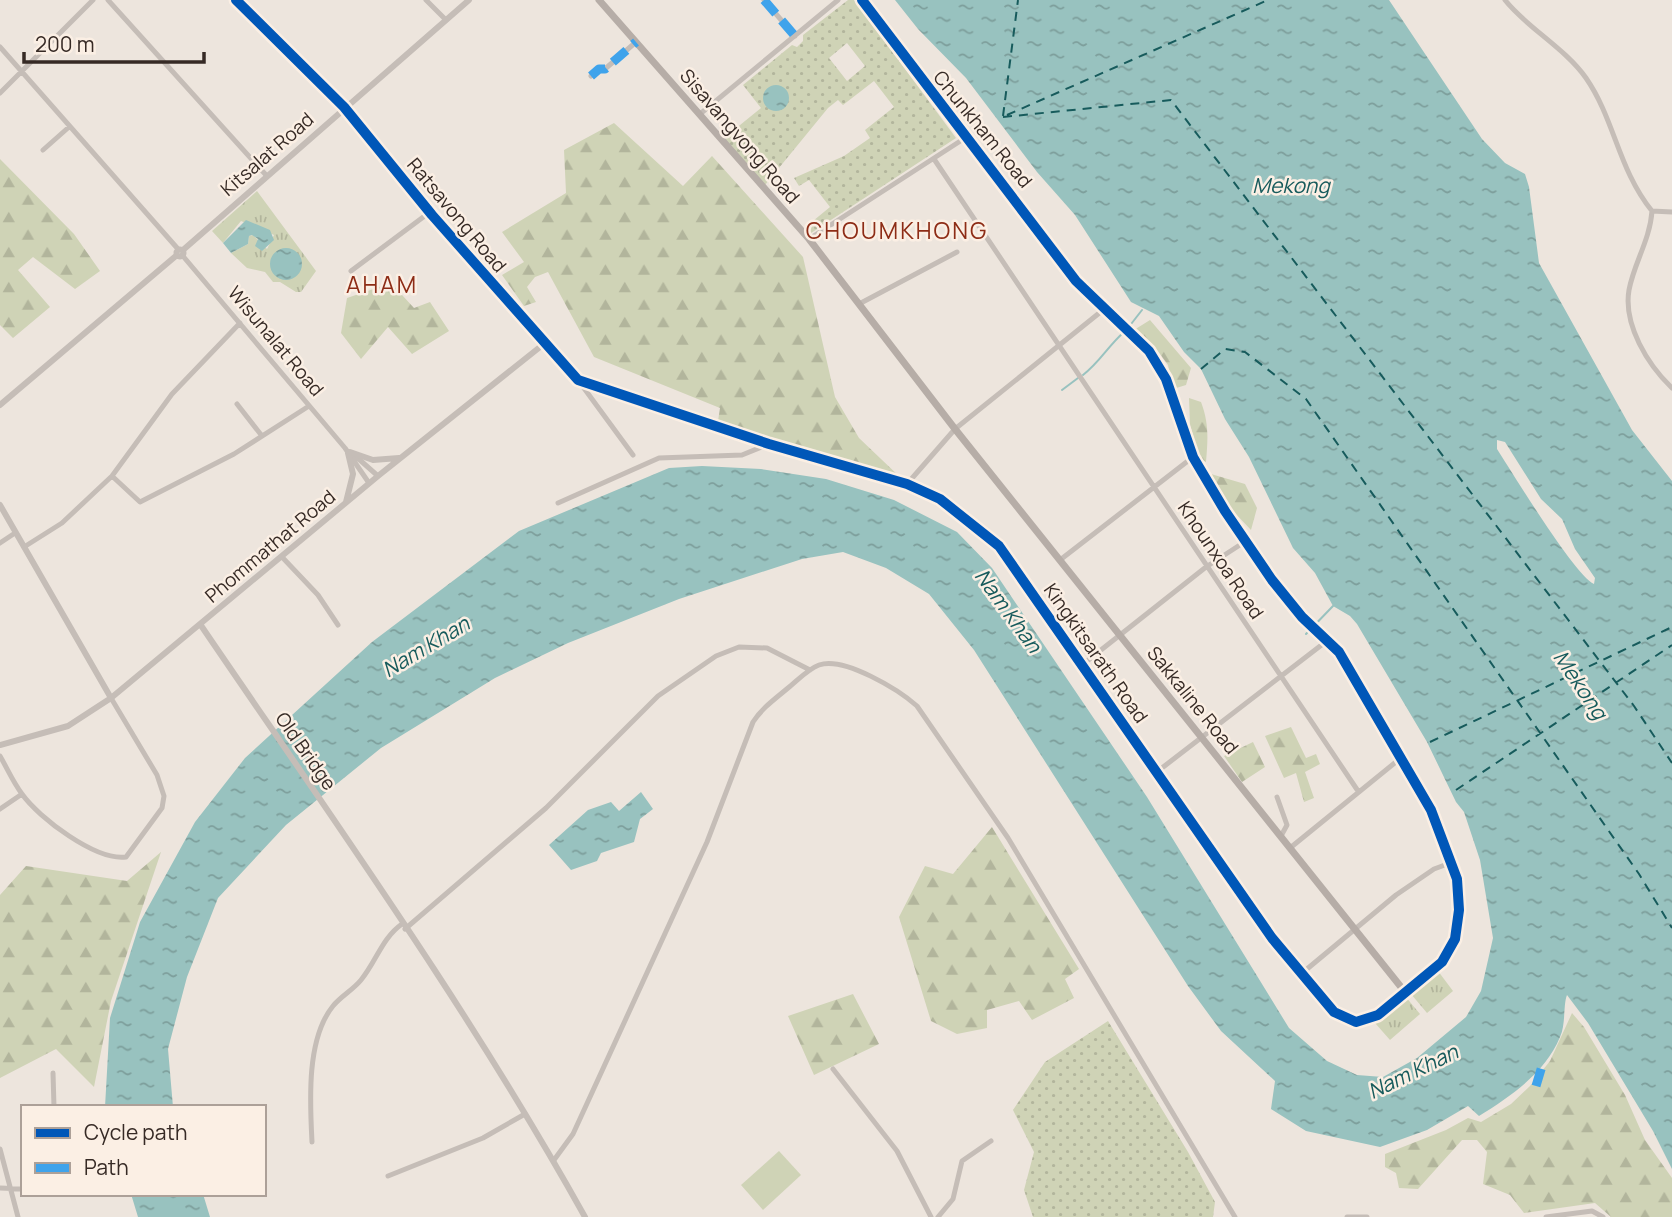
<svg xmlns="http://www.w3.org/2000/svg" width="1672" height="1217" font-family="Manrope,sans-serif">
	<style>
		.grass { fill: url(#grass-dots); fill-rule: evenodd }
		.forest { fill: url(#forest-firs) }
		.park { fill: url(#park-tufts) }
		.pitch { fill: #cfd3b6 }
		.water { fill: url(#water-ripples); fill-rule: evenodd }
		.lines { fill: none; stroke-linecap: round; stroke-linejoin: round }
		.stream { stroke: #98c2bf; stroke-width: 2 }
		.ferry { stroke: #175b5c; stroke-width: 2; stroke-dasharray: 9 7; stroke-linecap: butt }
		.minor { stroke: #c5bdb7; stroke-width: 5 }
		.tertiary { stroke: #c5bdb7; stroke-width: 6 }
		.secondary { stroke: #b6ada7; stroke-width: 7 }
		.quiet { stroke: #3fa3eb; stroke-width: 9; stroke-dasharray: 18 9; stroke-linecap: butt }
		.cycleway-casing { stroke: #fbefe4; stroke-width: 15 }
		.cycleway { stroke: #0057b8; stroke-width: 10 }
		.labels { text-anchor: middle; stroke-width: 5; stroke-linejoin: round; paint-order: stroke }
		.street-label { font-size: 19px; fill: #362a25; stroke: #fbefe4 }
		.water-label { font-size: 21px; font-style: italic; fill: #175b5c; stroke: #fbefe4 }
		.quarter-label { font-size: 23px; letter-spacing: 2px; fill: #8d2c16; stroke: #fbefe4 }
	</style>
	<defs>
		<pattern id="grass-dots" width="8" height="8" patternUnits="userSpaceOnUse" patternTransform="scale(1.75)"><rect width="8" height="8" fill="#cfd3b6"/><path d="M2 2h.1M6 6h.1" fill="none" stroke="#b2b59c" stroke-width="1.8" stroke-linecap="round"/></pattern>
		<pattern id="forest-firs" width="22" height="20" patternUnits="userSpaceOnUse" patternTransform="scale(1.75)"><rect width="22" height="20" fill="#cfd3b6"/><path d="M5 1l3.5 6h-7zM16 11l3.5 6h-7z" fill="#b2b59c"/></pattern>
		<pattern id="park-tufts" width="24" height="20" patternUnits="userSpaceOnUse" patternTransform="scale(1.75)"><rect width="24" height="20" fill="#cfd3b6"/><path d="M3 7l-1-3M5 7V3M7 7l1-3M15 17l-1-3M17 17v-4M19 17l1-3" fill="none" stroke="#b2b59c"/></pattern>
		<pattern id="water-ripples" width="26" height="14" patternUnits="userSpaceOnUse" patternTransform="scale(1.75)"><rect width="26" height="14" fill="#98c2bf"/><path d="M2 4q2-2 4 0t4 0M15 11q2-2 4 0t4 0" fill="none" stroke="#7d9e9b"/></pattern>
	</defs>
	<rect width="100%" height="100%" fill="#ede5dd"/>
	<path class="grass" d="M848 0H854L956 138 808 235 802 230 830 207 809 180 799 186 794 178 844 156 870 138 865 130 894 107 874 81 843 105 838 100 828 108 765 185 724 138 761 108 743 85 792 45 797 47 803 41V35ZM847 43 865 66 847 81 829 58Z
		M1108 1021 1188 1152 1215 1202 1213 1217H1033L1024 1190 1034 1152 1013 1110 1045 1062Z"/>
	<path class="forest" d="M614 123 683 186 712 156 803 257 835 397 859 438 902 479 718 421 720 408 594 357 548 272 535 277 527 287 536 302 524 306 502 275 524 262 502 232 566 193 564 150Z
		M0 159 74 234 100 271 75 289 33 257 18 270 50 307 13 338 0 325Z
		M391 283 414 308 430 302 449 331 412 354 388 327 361 359 341 333 347 298Z
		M1150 320 1191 368 1186 385 1173 389 1168 365 1160 354 1134 330Z
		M1189 398 1201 402C1209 423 1208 439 1206 462L1199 458 1190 424Z
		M1211 474 1245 484 1257 508 1251 530 1233 511Z
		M1291 727 1306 758 1316 754 1320 764 1305 772 1314 798 1304 802 1296 773 1284 778 1265 736Z
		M1253 742 1265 767 1242 782 1224 756Z
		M992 827 1079 969 1065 979 1074 998 1032 1020 1019 1001 987 1010V1028L957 1034 931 1021 899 917 925 866 953 874Z
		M161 852 111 1001 94 1087 56 1049 0 1078V895L26 866 127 881Z
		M853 994 879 1044 814 1075 788 1016Z
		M1572 1013 1584 1027 1625 1095 1645 1140 1672 1178V1217H1611L1595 1203 1524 1213 1510 1195 1483 1184 1487 1152 1477 1140H1462L1418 1189 1399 1188 1396 1173 1385 1167V1154L1446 1130 1468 1118 1481 1122 1511 1104 1530 1086 1550 1061Z"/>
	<path class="park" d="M257 191 316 271 301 292H296L280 282H273L265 272 247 268 231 253 248 244 249 236 253 235 267 249 274 235 241 221 223 243 212 231Z
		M1438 971 1453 991 1427 1013 1411 994Z
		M1405 996 1420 1014 1390 1040 1375 1023Z"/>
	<path class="pitch" d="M779 1151 801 1175 763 1210 741 1185Z"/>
	<path class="water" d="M895 0H1389L1482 139 1505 163 1525 174 1529 187 1539 263 1632 430 1672 481V1169L1653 1131 1588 1023 1567 995C1563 1005 1566 1024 1560 1037 1545 1073 1511 1096 1479 1116L1468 1106 1427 1130 1380 1147 1306 1131 1271 1109 1275 1081 1221 1031 1188 986 974 650 929 594 886 568 843 552 802 559 679 599 568 643 495 678 381 748 286 825 218 898 187 977 168 1049 173 1107H105L110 1018 140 922 195 822 245 758 372 642 519 531 669 468 702 466 761 469 826 479 894 500 957 532 992 568 1147 797 1289 1028 1327 1061 1357 1075 1383 1077 1417 1058 1466 1017 1481 991 1493 938 1480 860 1464 812 1456 802 1427 742 1357 624 1350 616 1333 606 1315 573 1293 548 1249 457 1225 419 1201 369 1184 352 1159 316 1131 302 1075 215 1037 172 966 78 918 29ZM1497 440 1505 442 1541 499 1562 519 1575 549 1595 578 1594 584C1575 576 1512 472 1497 449Z
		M763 98a13 13 0 1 1 26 0a13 13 0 1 1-26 0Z
		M246 220 270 230 274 240 262 251 255 246 258 239 252 235 249 236 248 244 231 253 223 243Z
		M270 264a16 16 0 1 1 32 0a16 16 0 1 1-32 0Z
		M641 792 653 809 640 819 634 842 601 853 597 861 571 870 549 845 588 810 611 802 619 811Z
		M131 1194H203L210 1217H138Z"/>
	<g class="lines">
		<path class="stream" d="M1128 328 1142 310
			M1083 375C1100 362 1108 346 1124 332
			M1062 390 1078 378
			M1306 634 1333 606"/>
		<path class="ferry" d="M1007 115 1268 0
			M1003 116 1018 0
			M1003 117 1171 100 1634 706 1672 763
			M1201 369 1225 349 1245 352 1306 399 1639 874 1672 928
			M1430 742 1672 627
			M1456 790 1672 645"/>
		<path class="minor" d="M108 0 266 175
			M236 0 344 107 432 215 578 380 769 444 907 484 940 499 999 546 1272 938 1334 1012 1356 1022 1378 1015 1442 962 1455 939 1459 910 1457 879 1431 810 1339 652 1302 617 1272 580 1225 511 1193 457 1166 379 1149 351 1076 281 862 0
			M426 0 446 20
			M764 0 795 36
			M1505 0C1526 27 1565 48 1586 78 1615 120 1618 169 1652 211L1672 212
			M0 47 178 249
			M591 76 599 69H605L636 42
			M0 93 93 0
			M700 114 838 0
			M43 150 69 127
			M934 159 1358 791
			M1652 211C1650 240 1634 263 1629 290 1623 325 1648 365 1672 388
			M809 239 965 138
			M182 255 345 448 369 483
			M351 271 430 212
			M859 304 957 252
			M578 380 633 455
			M237 404 262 436
			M353 454 378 476
			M112 476 140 502 234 454 309 406
			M907 484 955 429 1103 310
			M558 503 659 458 742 455 769 444
			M0 543 15 533
			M24 547 62 523 112 476 172 394 240 323
			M282 557 318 595 338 625
			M1060 560 1193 457
			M1082 665 1206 567 1246 541
			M0 756C7 768 13 782 22 794 39 818 96 861 126 857L162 808 164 796 157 775 111 698
			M1158 771 1328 640
			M1277 797 1287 825 1281 836
			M0 809 22 794
			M1290 848 1402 757
			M405 929 546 808 658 696 716 656 739 647 767 648 810 670
			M1301 974 1396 895 1434 869 1453 862
			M833 1069 897 1151 931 1217
			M53 1073 54 1107
			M312 1142C310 1103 306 1039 333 1006 341 996 353 990 361 980 376 962 382 938 402 924
			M0 1149 18 1217
			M554 1160 573 1134 707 842 753 722C762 708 775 699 788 688 798 680 808 669 819 665 844 656 899 690 917 706L1008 838 1235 1217
			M388 1176 483 1138 525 1114
			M0 1188 23 1189
			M938 1217 953 1199 962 1161 991 1141
			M1347 1217H1367
			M1546 1217 1592 1211 1603 1217"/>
		<path class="tertiary" d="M176.5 253a3.5 3.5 0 1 1 7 0a3.5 3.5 0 1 1-7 0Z
			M183 250 469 0
			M0 405 177 255
			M350 452 373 460 399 458
			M346 502 353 474 348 453
			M0 505 111 698
			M200 624C332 818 471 1012 585 1217
			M0 745 68 726 111 698 378 476 545 343"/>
		<path class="secondary" d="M599 0 809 239 955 429 1405 992"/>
		<path class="quiet" d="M764 0 795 36
			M591 76 599 69H605L636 42
			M1536 1086 1542 1066"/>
		<defs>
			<path id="cycleway" d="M236 0 344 107 432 215 578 380 769 444 907 484 940 499 999 546 1272 938 1334 1012 1356 1022 1378 1015 1442 962 1455 939 1459 910 1457 879 1431 810 1339 652 1302 617 1272 580 1225 511 1193 457 1166 379 1149 351 1076 281 862 0"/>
		</defs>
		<use href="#cycleway" class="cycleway-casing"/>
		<use href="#cycleway" class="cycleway"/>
	</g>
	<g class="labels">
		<g class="street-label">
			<text transform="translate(983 129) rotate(51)" y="7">Chunkham Road</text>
			<text transform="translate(740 136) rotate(49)" y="7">Sisavangvong Road</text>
			<text transform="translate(267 154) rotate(-41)" y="7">Kitsalat Road</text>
			<text transform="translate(457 215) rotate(50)" y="7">Ratsavong Road</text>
			<text transform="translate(276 341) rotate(50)" y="7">Wisunalat Road</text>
			<text transform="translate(270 546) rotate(-40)" y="7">Phommathat Road</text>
			<text transform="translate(1221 560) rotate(56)" y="7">Khounxoa Road</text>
			<text transform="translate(1096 653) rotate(55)" y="7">Kingkitsarath Road</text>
			<text transform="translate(1193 700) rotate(51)" y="7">Sakkaline Road</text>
			<text transform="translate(306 751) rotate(55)" y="7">Old Bridge</text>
		</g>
		<g class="water-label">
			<text x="1291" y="193">Mekong</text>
			<text transform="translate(1008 611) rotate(54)" y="7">Nam Khan</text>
			<text transform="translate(426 647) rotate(-31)" y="7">Nam Khan</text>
			<text transform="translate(1580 685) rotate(56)" y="7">Mekong</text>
			<text transform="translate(1413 1072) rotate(-26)" y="7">Nam Khan</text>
		</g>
		<g class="quarter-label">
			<text x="897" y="239">CHOUMKHONG</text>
			<text x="382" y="293">AHAM</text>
		</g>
	</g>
	<rect x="21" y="1105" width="245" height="91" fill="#fbefe4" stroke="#aca098" stroke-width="2"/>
	<rect x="35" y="1128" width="35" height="10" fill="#0057b8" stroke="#aca098" stroke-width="2"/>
	<text x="84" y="1140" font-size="21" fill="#362a25">Cycle path</text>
	<rect x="35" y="1163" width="35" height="10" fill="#3fa3eb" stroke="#aca098" stroke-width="2"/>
	<text x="84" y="1175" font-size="21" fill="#362a25">Path</text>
	<path d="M24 52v10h180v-10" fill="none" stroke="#362a25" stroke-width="3.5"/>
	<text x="35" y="52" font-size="21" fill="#362a25" stroke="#fbefe4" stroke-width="5" paint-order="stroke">200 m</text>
</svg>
